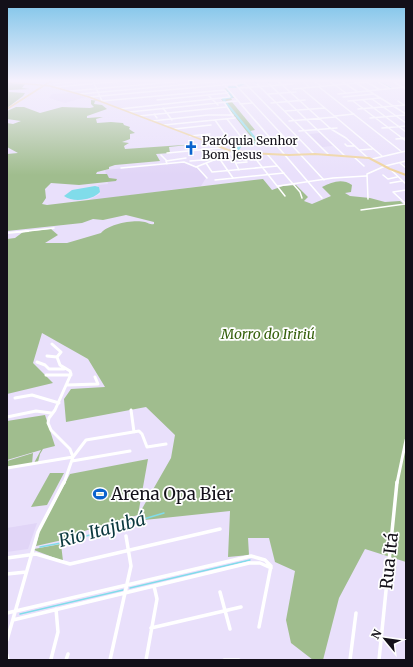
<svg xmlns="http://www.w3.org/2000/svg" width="413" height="667" font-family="Merriweather,serif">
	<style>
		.built { fill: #e1d5f7 }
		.green { fill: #a0bd8e }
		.water { fill: #80dcea }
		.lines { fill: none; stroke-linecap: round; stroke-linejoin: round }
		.stream-far1 { stroke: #80dcea; stroke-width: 1 }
		.stream { stroke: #80dcea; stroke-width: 1.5 }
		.river-far1 { stroke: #80dcea; stroke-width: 2 }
		.river { stroke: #80dcea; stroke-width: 3 }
		.minor-far3 { stroke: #fff; stroke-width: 1.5 }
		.minor-far2 { stroke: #fff; stroke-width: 2 }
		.minor-far1 { stroke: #fff; stroke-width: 3 }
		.minor { stroke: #fff; stroke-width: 3.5 }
		.major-far1 { stroke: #efd39a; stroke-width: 1.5 }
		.major { stroke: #efd39a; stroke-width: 2 }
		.labels { text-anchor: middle; stroke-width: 3.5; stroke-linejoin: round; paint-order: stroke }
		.far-poi-label { font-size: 12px; fill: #131019; stroke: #fff; text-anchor: start }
		.park-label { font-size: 14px; font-style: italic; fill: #36610d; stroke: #fff }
		.near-poi-label { font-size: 17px; fill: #131019; stroke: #fff; text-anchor: start }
		.near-street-label { font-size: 17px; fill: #131019; stroke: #fff }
		.near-water-label { font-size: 18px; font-style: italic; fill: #0c393f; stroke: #fff }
	</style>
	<rect width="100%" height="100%" fill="#e9e0fb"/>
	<path class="built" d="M72 93 86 97 65 103 49 98 52 94Z
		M320 133 333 146 322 147 309 134Z
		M183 162 197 168 206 178 201 186 87 201 100 194 98 185 108 184 105 170Z
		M37 523 28 549 7 552V528Z"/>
	<path class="green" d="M7 82 25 84 22 88 30 89 9 90V92L25 93 23 96 7 108Z
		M227 88 234 98H231L232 100 226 101V102H232L255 130 250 131 259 144 242 145 239 149 237 150 239 144 255 142 221 99 231 97 224 89Z
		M91 100 99 101H95L94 104 102 105 107 109 87 116V118L102 117H103L96 119 97 123 111 122 123 123 124 125 130 127 129 129 135 133 130 134V139L122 142 129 143 124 146 125 149 197 144 169 147 170 153 156 154 160 161 115 165 109 167V169L97 172 96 174H107L109 178 117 179 116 181 79 185 51 183 45 189 46 198 42 204 47 205 263 179 272 190 283 186 296 185 308 197 304 201 312 204 331 196 322 187C332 182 342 178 352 185L351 192 345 193 350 196 370 198 385 202 400 201 406 206V562L365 549 339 598 323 660H313L291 643 286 620 295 571 275 562 269 538H248L249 555 228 557 230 511 135 521 171 458 175 435 146 407 66 422 64 399 71 389 105 387 88 359 42 333 33 363 53 383 7 394V239L15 238 23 232 51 229 58 235 45 243H67L101 233C108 224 134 219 145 222 149 223 150 225 154 224V222L126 215 103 220 93 219 82 223 7 231V154L18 153 7 147V123L13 124 21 121 7 119V111L16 107H24L40 113 62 107 90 108 94 107 91 104Z
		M45 415 55 446 43 449 40 454 38 462 34 463 41 450 7 460V421Z
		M33 453 32 464 7 467V461Z
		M148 459 138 515 81 532 80 536 36 546 40 530 70 474Z
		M50 473H64L47 505 31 507Z
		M61 544 63 561 34 550V549Z"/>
	<path class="water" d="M95 186 99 187 100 192C93 200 73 203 64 196L72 190Z"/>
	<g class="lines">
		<path class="stream-far1" d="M254 81 257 84
			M267 81 269 83
			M280 81H286
			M380 82 391 88"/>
		<path class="stream" d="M40 547 66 542 164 513
			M130 588 250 560
			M20 614 123 590"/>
		<path class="river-far1" d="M238 86 243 84
			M229 87H236
			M227 89 232 97 223 99 259 143 241 144 239 147"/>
		<path class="river" d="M238 149 240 146"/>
		<path class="minor-far3" d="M93 81 102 101 225 90
			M221 81 322 198
			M303 81 309 87
			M314 81 321 86
			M329 81 346 93
			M341 81 358 92
			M353 81 406 114
			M392 81 406 89
			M279 82 331 129 346 138 368 158
			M378 82 389 88
			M368 83 379 89
			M53 84 83 81
			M235 84 324 180
			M257 84 328 154
			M269 84 345 156
			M56 87 124 81
			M319 87 402 152
			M239 88 293 84
			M301 88 382 156
			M293 89 379 81
			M70 91 185 81
			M80 94 224 81
			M268 94 296 92
			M338 94 406 87
			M208 95 218 105
			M90 97 245 83 313 153
			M343 97 374 94
			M372 99 406 123
			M157 100 228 93
			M363 100 406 132
			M348 101 380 98
			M353 101 406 141
			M398 101 404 105
			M224 102 233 116
			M271 103 305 100
			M240 104 252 103
			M163 108 172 120
			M120 109 230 97 225 90
			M358 109 406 105
			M285 111 325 108
			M129 112 237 101
			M154 114 157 118
			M139 116 226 107
			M335 116 354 114
			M370 118 406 115
			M227 119 242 138
			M152 121 208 115H233
			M289 121 335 117
			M164 125 235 118
			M382 128 406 126
			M174 129 211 125
			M299 131 337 128
			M190 136 210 134
			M396 139 406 138
			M223 141 248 138
			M206 142 219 141
			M345 144 347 146H355
			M359 150 372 149
			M243 152 246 159
			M167 153 220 148
			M251 153 285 196
			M231 154 239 170
			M267 154 300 192 302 198
			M161 155 167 161
			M354 157 364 166
			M219 158 233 178
			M372 159 406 151
			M190 161 215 159
			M206 163 212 172 277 166
			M236 163 247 162
			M400 163 406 168
			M167 164 166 161 186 158
			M197 167 207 178
			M121 168 184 162 196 167 237 151 215 120
			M390 169 406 184
			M383 175 388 179 397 177
			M215 180 284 173
			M390 183 402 181
			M278 186 333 178 366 176
			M393 192 406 204
			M393 192 406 190
			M368 199 367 174 385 166 406 161
			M361 210 405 204
			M19 232 54 228"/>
		<path class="minor-far2" d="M7 233 28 231"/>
		<path class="minor-far1" d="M52 344 61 352 57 357 60 365 70 371 71 374 55 410 49 418 48 423 51 430 70 449 73 457 64 483
			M47 356 57 357
			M37 362 45 365 49 369H64
			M46 375H71
			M67 385 98 384 95 377
			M15 398 32 395 59 403
			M131 410 134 432
			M7 417 36 411 51 413
			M73 457 86 440 139 431 142 434 147 447 166 444
			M72 461 130 451
			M7 468 73 457
			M397 483 406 440"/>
		<path class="minor" d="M7 558 36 554 70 564 220 529
			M7 574 26 572
			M220 592 230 629
			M7 613 251 556 265 560 271 566 259 627
			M13 620 249 563H260L271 568
			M151 628 241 607
			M7 640 38 532 64 482
			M7 655 8 660
			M51 659 58 632 56 609
			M66 660 68 654
			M110 660 131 566 126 536
			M146 660 157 599 154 586
			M224 660H239
			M350 660 356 613
			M379 660 397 482"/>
		<path class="major-far1" d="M7 82 50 86 89 97 221 147
			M7 109 51 81"/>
		<path class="major" d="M218 146 228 150 251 153 289 155 315 154 369 158 390 169 406 175"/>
	</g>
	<linearGradient id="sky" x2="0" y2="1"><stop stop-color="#7ec4e9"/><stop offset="0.46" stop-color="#f5f1fd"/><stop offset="1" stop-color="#f5f1fd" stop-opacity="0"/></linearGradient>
	<rect width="413" height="175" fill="url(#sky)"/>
	<defs>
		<symbol id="church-bare" viewBox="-9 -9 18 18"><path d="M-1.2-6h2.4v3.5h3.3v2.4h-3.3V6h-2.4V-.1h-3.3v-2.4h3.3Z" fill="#0b64cd" stroke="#fff" stroke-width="2.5" paint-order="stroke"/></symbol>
		<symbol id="stadium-bare" viewBox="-9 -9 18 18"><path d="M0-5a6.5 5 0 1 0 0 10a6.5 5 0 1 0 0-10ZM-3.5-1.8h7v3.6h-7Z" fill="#0b64cd" stroke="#fff" stroke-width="2.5" paint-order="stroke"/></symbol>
	</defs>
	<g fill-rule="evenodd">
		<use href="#church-bare" x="181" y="138" width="20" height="20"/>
		<use href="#stadium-bare" x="90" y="484" width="20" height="20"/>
	</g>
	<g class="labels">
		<g class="far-poi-label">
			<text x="202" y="145">Paróquia Senhor<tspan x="202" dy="14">Bom Jesus</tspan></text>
		</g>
		<g class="park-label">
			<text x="268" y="339">Morro do Iririú</text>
		</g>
		<g class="near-poi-label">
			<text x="111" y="500">Arena Opa Bier</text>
		</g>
		<g class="near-street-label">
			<text transform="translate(389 561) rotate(-84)" y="6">Rua Itá</text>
		</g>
		<g class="near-water-label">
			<text transform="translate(102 530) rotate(-15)" y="6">Rio Itajubá</text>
		</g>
	</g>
	<rect width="413" height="667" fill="none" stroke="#131019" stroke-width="16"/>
	<g transform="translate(385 639) rotate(299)" stroke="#ffffff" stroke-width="3" paint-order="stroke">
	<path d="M0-3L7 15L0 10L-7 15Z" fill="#131019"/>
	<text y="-6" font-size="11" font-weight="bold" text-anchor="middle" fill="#131019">N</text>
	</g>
</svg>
